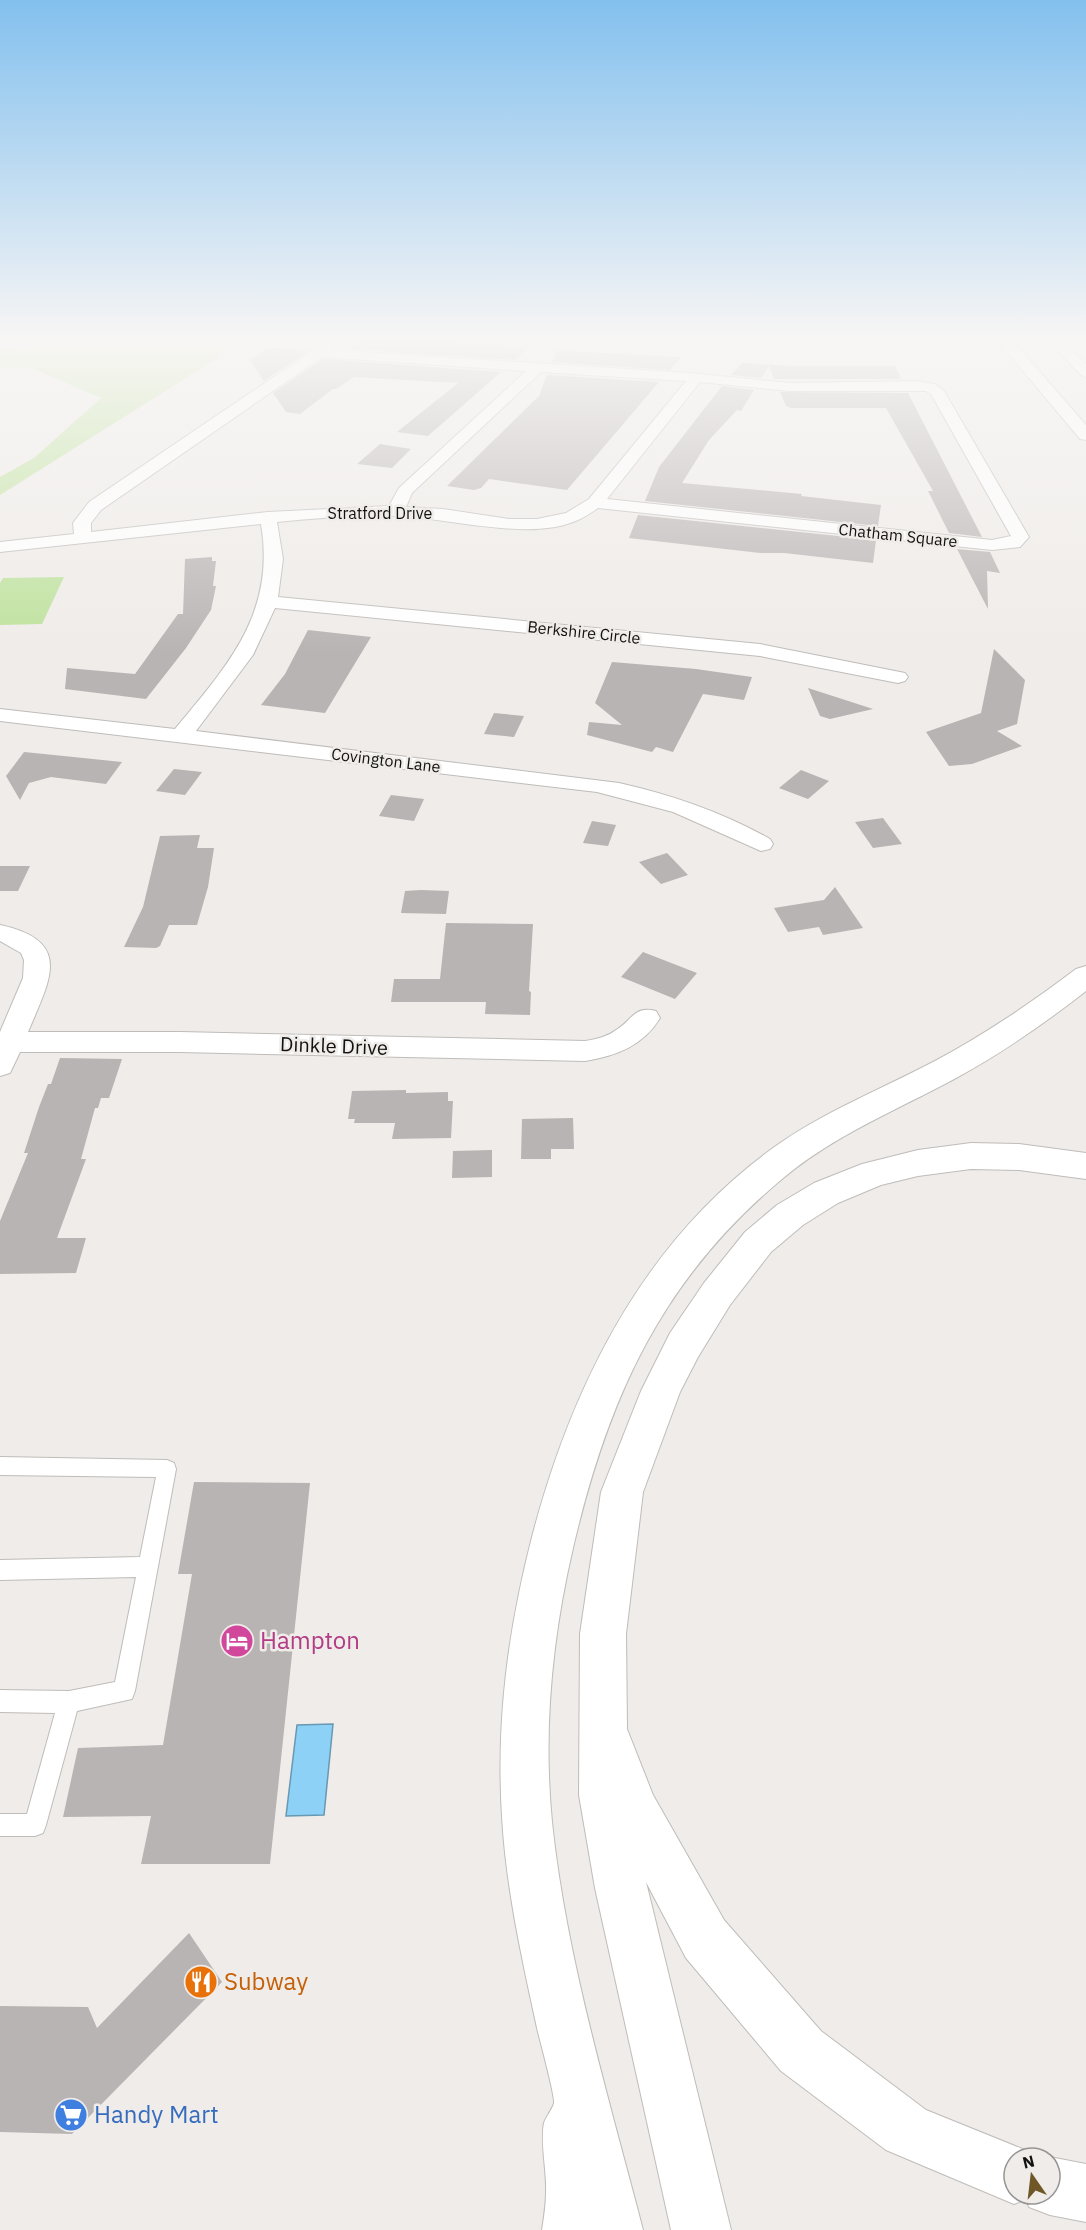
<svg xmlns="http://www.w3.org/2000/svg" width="1086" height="2230" font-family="'IBM Plex Sans',sans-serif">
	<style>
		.green { fill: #bee29d }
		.water { fill: #8dd1f7; stroke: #6898b2; stroke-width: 1.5 }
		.building { fill: #b8b4b3 }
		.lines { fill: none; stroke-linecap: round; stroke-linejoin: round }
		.service-casing { stroke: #bfbcb9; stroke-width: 2 }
		.minor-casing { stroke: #bfbcb9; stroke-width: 2 }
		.motorway-casing { stroke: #bfbcb9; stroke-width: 2 }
		.service { fill: #fff; fill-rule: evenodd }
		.minor { fill: #fff; fill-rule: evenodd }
		.motorway { fill: #fff; fill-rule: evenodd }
		.labels { text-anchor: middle; stroke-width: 5; stroke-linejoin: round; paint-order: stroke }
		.far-street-label { font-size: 16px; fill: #131211; stroke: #efece9 }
		.street-label { font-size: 20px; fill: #131211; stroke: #efece9 }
		.near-hotel-label { font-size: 24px; fill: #b23c85; stroke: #efece9; text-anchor: start }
		.near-food-label { font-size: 24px; fill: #c56008; stroke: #efece9; text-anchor: start }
		.near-shop-label { font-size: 24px; fill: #366cbe; stroke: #efece9; text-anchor: start }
	</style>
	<rect width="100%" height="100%" fill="#efece9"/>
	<path class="green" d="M105 341H245L0 495V477L34 458 101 398 29 367 0 369V349Z
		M64 577 42 624 0 625V583L3 578Z"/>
	<path class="water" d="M333 1724 324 1815 286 1816 297 1725Z"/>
	<path class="building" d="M358 341H430L528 348 515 360 351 349Z
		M268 348H274L308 351 264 381 250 360Z
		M557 350 571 351 681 357 670 370 552 362Z
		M323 359 501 372 428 436 397 432 458 383 354 377 336 389H333L300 414 286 412 273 393Z
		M742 363 794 366H895L901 379H774L769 366 761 378 731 375Z
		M547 375 659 382 567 490 489 479 481 488 474 490 447 486 539 396Z
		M722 386 754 390 741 411 737 410 709 440 682 483 802 494 801 496 881 505 878 526 645 501 659 467Z
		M780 392 908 393 982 537 949 533 928 491H933L886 408H791L786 406Z
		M380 444 411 449 392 468 357 464Z
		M638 515 876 540 873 563 784 553H760L629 538Z
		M957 549 990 552 1000 573 987 571 988 609Z
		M212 557V561H216L213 586H216L211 610 186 648 146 699 65 689 67 668 135 674 178 614H183L185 559Z
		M308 630 371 637 325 713 261 705 285 674Z
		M994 649 1025 680 1017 724 997 731 1022 746 972 764 949 766 926 732 981 713Z
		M612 662 696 669 752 677 744 700 703 694 673 752 656 747 652 752 587 735 589 722 622 725 595 703Z
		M808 688 873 709 830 719 820 716Z
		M494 713 524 716 514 737 484 734Z
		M24 752 44 754 122 762 106 784 51 777 29 783 20 800 6 776Z
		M174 769 202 772 185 795 156 791Z
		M801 770 829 781 808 799 779 788Z
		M391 795 424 799 414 821 379 816Z
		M883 818 902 844 873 848 855 822Z
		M592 821 616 825 608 846 583 843Z
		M200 835 197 848H214L208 887 197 925H169L160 946 156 948 124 947 143 907 160 836Z
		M667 853 688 875 661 884 639 862Z
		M0 866H30L18 891H0Z
		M835 887 863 928 823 935 819 927 788 932 774 908 824 900Z
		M421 890 449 891 446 914 401 913 405 891Z
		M446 923 533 924 529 991 531 992 530 1015 485 1014 486 1002H391L394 979H440Z
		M643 952 697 973 675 999 621 977Z
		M60 1058 122 1059 109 1098H101L98 1108H95L81 1159H86L57 1238H86L76 1273 0 1274V1221L28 1153H24L39 1107 48 1084H51Z
		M406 1090V1093L448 1092V1101H453L451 1138 392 1139 395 1123H354L355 1119H348L352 1091Z
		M573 1118 574 1149H551V1159H521L522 1119Z
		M492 1150V1177L452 1178 453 1151Z
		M194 1482 310 1483 270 1864H141L151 1816 63 1817 78 1748 163 1745 192 1574H178Z
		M189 1933 222 1982 72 2134 0 2132V2006L88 2007 97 2028Z"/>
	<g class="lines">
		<defs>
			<path id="service" d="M0 1457 167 1460 174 1463 176 1469 135 1691 132 1699 77 1711 46 1825 43 1833 35 1836H0V1814H27L55 1713 0 1712V1690L69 1691 115 1682 136 1577 0 1580V1560L140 1557 156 1477 0 1475Z"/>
			<path id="minor" d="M327 341 342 342 332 350 689 373 790 383 915 381 935 384 944 391 1029 537 1020 547 992 550 598 508C592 512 585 517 578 520 530 542 450 518 397 516 357 515 317 518 277 522L283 559 278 597 760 644 905 673 908 677 905 681 898 683 760 656 275 608 253 655 196 731 619 783C672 795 722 812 770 839L773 844 770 849 761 851 673 812 597 792 0 721V709L175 729C228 665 276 613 261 524L0 552V542L74 534 73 523 89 502ZM322 357 526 371 399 488 389 506 268 512 91 532V523L101 510ZM541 372 686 381 589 499 566 513 537 519H509L443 509 406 507 412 493ZM700 382 790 391H926L931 394 1011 536 992 540 607 499Z
				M0 925C75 941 49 981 28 1032H180L585 1041C596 1039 607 1037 616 1030 633 1020 634 1005 656 1011L660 1018C643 1046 616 1056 585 1061L180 1052H20L10 1073 0 1076V1032L23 978 24 960 21 953 0 941Z"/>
			<path id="motorway" d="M998 341H1013L1086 425V440L1080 439Z
				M1048 341H1063L1086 364V377L1081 375Z
				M1086 966V991C1045 1023 1002 1053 956 1078 897 1110 834 1135 782 1179 661 1280 608 1398 573 1548 552 1638 543 1730 552 1822 566 1957 609 2099 643 2230H542C544 2217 546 2205 546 2192 547 2172 540 2142 544 2123 546 2117 553 2108 554 2103 555 2095 540 2041 537 2028 522 1959 506 1888 502 1817 496 1720 508 1631 532 1537 572 1385 643 1242 773 1148 823 1112 880 1090 935 1061 984 1035 1031 1003 1076 969Z
				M971 1143 1019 1144 1086 1153V1179L1019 1170 971 1169 918 1176 881 1185 838 1203 803 1225 771 1252 730 1305 698 1357 680 1392 643 1492 626 1634 627 1729 653 1795 724 1920 821 2031 926 2110 1035 2154 1036 2158H1014V2194H1050V2158H1047L1050 2157 1086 2164V2222L1050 2215 1029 2207 1026 2199 1014 2204 886 2150 781 2071 686 1958 646 1882 731 2230H671L595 1888 579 1795 580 1634 601 1492 641 1391 670 1333 704 1283 745 1232 777 1205 814 1183 862 1164 918 1150Z"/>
		</defs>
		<use href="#service" class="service-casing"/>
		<use href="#minor" class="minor-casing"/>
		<use href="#motorway" class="motorway-casing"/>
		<use href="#service" class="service"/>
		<use href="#minor" class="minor"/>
		<use href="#motorway" class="motorway"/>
	</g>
	<linearGradient id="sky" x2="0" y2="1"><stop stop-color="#83c0ee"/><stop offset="0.52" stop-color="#f8f6f5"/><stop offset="1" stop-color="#f8f6f5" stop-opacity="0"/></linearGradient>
	<rect width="1086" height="653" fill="url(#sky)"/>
	<defs>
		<symbol id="hotel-disc" viewBox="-11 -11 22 22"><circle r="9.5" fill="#d1479c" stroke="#efece9"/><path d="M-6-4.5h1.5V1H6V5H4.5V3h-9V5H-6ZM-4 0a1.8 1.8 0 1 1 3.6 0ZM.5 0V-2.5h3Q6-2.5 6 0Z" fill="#fff"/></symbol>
		<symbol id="restaurant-disc" viewBox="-11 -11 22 22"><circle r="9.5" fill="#e8710a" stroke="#efece9"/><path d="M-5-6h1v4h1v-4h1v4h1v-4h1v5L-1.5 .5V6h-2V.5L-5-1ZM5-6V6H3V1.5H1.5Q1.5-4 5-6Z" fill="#fff"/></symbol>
		<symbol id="supermarket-disc" viewBox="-11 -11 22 22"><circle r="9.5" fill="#3f7fe0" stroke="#efece9"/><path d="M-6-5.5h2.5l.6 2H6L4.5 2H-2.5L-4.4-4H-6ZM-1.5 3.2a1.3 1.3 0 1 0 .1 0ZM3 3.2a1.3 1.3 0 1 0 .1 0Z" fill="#fff"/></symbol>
	</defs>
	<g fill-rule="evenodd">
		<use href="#hotel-disc" x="218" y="1622" width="38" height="38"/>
		<use href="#restaurant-disc" x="182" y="1963" width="38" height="38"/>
		<use href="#supermarket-disc" x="52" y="2096" width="38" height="38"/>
	</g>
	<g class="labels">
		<g class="far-street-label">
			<text x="380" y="519">Stratford Drive</text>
			<text transform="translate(898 535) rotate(6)" y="6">Chatham Square</text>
			<text transform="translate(584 632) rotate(6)" y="6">Berkshire Circle</text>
			<text transform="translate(386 760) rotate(7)" y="6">Covington Lane</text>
		</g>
		<g class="street-label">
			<text transform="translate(334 1046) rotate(2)" y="7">Dinkle Drive</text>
		</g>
		<g class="near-hotel-label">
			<text x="260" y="1649">Hampton</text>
		</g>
		<g class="near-food-label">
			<text x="224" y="1990">Subway</text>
		</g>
		<g class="near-shop-label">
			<text x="94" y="2123">Handy Mart</text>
		</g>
	</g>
	<g transform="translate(1032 2176) rotate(346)"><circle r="28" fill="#efece9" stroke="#979593" stroke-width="1.5"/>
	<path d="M0-4.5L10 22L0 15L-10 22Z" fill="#705728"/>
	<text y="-9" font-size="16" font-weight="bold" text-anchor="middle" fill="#131211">N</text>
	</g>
</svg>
